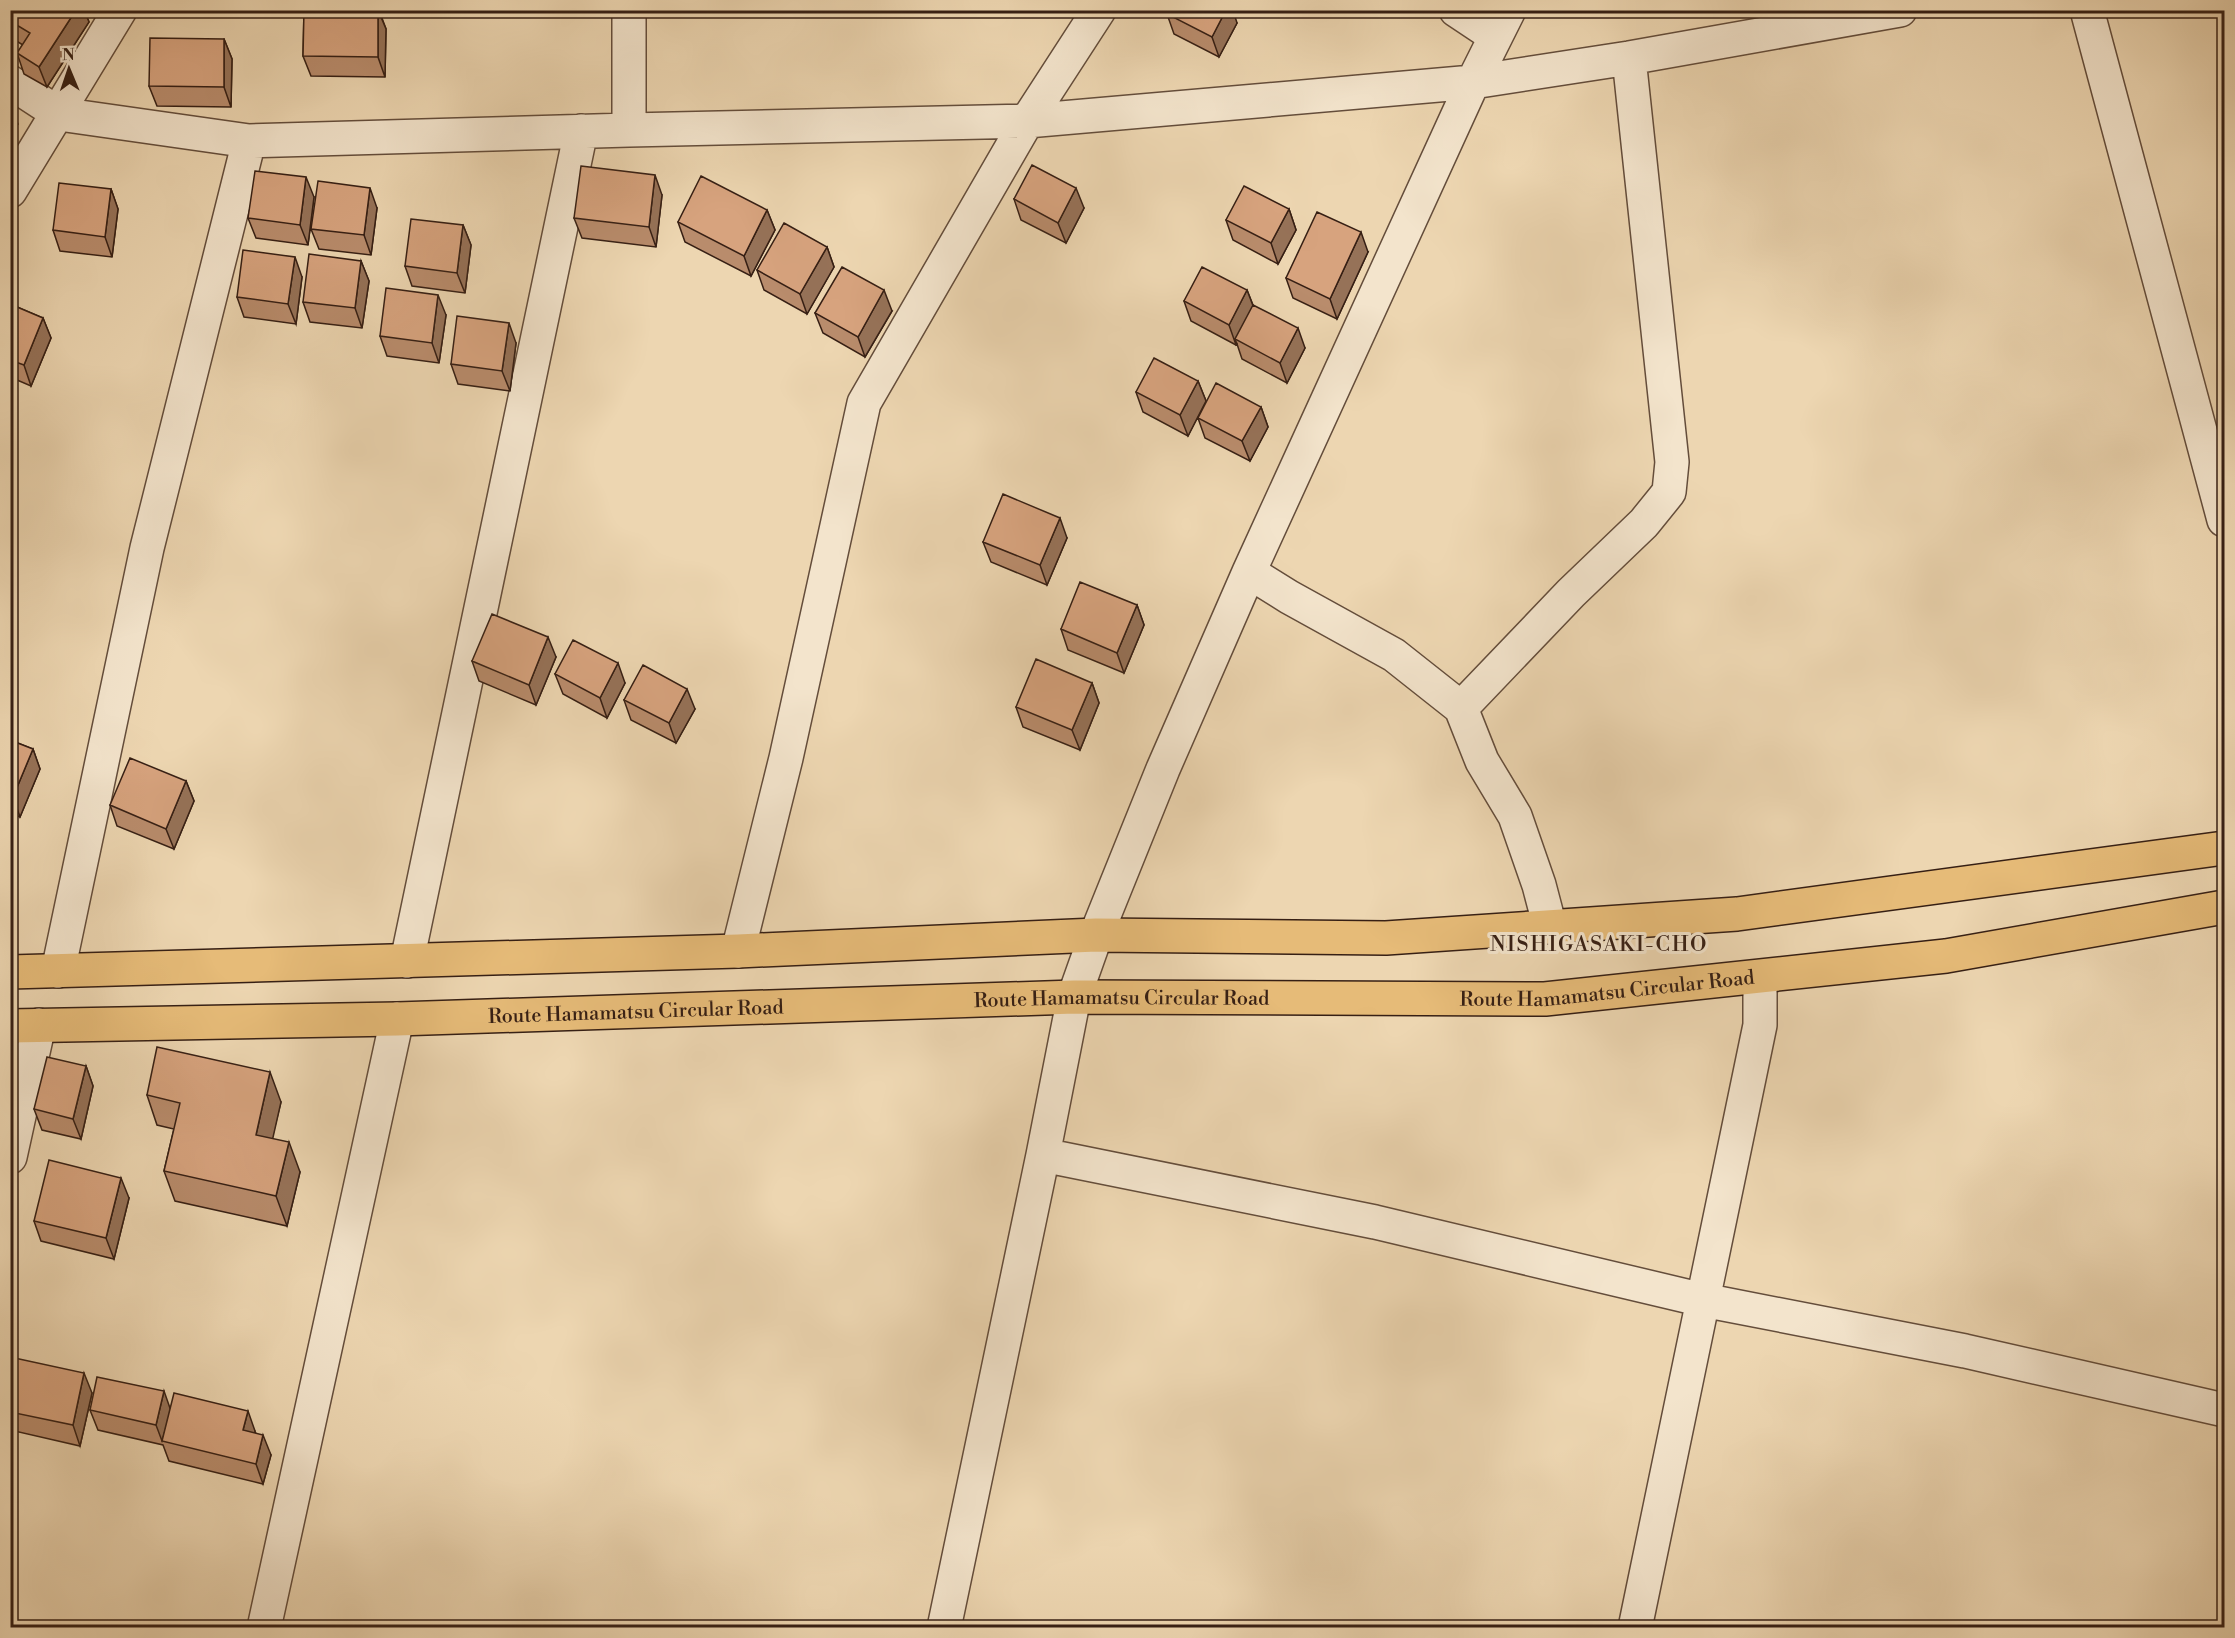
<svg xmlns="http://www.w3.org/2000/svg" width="2235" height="1638" font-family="'Libre Bodoni',serif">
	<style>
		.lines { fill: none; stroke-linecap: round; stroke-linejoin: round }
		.minor-casing { stroke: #644d3b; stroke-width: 36 }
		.primary-casing { stroke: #361f14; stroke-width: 36 }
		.minor { stroke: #f3e4cc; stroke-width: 33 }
		.primary { stroke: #e6bb78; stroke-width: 33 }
		.wall { fill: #b98c6c; stroke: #361f14; stroke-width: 1.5 }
		.shaded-wall { fill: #967258; stroke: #361f14; stroke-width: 1.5 }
		.building { fill: #d7a37e; stroke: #361f14; stroke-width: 1.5 }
		.labels { text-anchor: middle; stroke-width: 6; stroke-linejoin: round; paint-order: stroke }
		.street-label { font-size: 20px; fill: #361f14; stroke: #f3e4cc }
		.neighbourhood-label { font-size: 21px; letter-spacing: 1.5px; fill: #361f14; stroke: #f3e4cc }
	</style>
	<rect width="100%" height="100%" fill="#edd6b1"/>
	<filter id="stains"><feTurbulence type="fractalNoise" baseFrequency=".00333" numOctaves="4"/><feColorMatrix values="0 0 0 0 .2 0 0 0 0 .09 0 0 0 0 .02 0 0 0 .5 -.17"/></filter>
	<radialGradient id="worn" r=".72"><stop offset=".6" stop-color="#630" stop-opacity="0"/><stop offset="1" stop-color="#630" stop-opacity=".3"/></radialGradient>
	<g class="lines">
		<defs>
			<path id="minor" d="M629 10V130
				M1456 10 1495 36
				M2087 10 2224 520
				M10 82 59 114 249 141 629 130 1027 121 1473 82 1629 58 1900 10
				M10 191 120 10
				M1249 572 1289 597 1394 655 1461 708 1482 761 1515 816 1539 885 1550 927
				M1461 708 1571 593 1644 523 1669 492 1672 462 1629 58
				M738 951 786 758 864 403 1027 121 1099 10
				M407 961 581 131
				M58 971 147 548 249 141
				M1043 1155 1375 1222 1703 1300 1965 1351 2224 1410
				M10 1157 39 1025
				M264 1628 397 1019
				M944 1628 1043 1155 1074 997 1096 935 1163 769 1249 572 1473 82 1509 10
				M1635 1628 1760 1025V977"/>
			<g id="primary">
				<path d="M10 972 738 951 1096 935 1386 938 1737 914 2224 848"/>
				<path id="s1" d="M10 1026 397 1019 1074 997 1545 999 1946 956 2224 907"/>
			</g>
		</defs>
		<use href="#minor" class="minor-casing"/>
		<use href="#primary" class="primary-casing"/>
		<use href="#minor" class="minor"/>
		<use href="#primary" class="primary"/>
	</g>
	<path class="wall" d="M10 10H84L89 22 47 87 24 74 17 53 23 45 10 37Z
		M304 10H379L386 29 385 77 311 76 303 56Z
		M1691 10H1725L1693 15Z
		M1167 14 1237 23 1219 57 1174 34Z
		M224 39 232 59 231 107 157 106 149 86Z
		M111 189 118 209 112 257 60 251 53 230Z
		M662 195 656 247 582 238 574 218Z
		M314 197 308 245 256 238 248 218Z
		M1014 199 1084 208 1066 243 1021 220Z
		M377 208 371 255 319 249 311 229Z
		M1289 209 1296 230 1278 264 1233 240 1226 220Z
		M767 210 775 230 751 276 685 242 678 222Z
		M463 225 471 245 465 293 412 286 405 266Z
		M827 247 834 267 807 314 764 290 757 270Z
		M1368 252 1337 319 1293 298 1286 278Z
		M361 261 369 281 362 328 310 322 303 302Z
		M302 277 296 324 244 317 237 297Z
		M1247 290 1253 305 1305 348 1287 383 1242 359 1237 344 1236 345 1191 321 1184 301Z
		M10 304 43 318 51 338 31 386 10 377Z
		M892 311 865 357 823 333 815 313Z
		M446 315 439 363 387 356 380 336Z
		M516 343 510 391 458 384 451 364Z
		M1198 381 1206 401 1188 436 1143 412 1136 392Z
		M1261 407 1268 427 1250 461 1205 438 1198 418Z
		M1067 538 1047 585 991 562 983 542Z
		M1137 605 1144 625 1124 673 1068 650 1061 629Z
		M556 657 536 705 479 681 472 661Z
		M555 674 625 683 607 718 563 694Z
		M1092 683 1099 703 1080 750 1023 727 1016 707Z
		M624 700 695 709 676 743 631 720Z
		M10 740 33 749 40 769 20 817 10 813Z
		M186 781 194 801 174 849 117 826 110 805Z
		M86 1066 93 1086 81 1139 42 1130 34 1109Z
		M147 1095 281 1102 272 1138 300 1172 287 1226 175 1201 164 1171 174 1129 157 1125Z
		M129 1198 114 1259 41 1241 34 1221Z
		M10 1357 92 1393 80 1446 10 1430Z
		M170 1409 255 1431V1432L271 1455 263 1484 169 1461 163 1445 98 1430 90 1410Z"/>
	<path class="shaded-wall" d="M76 10H84L89 22 47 87 39 67Z
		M378 10 386 29 385 77 378 57Z
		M1226 10H1233L1237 23 1219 57 1212 37Z
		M224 39 232 59 231 107 224 87Z
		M10 104 18 124 10 134Z
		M655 175 662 195 656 247 649 227Z
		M306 177 314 197 308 245 300 225Z
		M370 188 377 208 371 255 364 235Z
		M1076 188 1084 208 1066 243 1058 223Z
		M111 189 118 209 112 257 105 237Z
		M1289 209 1296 230 1278 264 1271 243Z
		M767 210 775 230 751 276 744 256Z
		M463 225 471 245 465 293 457 273Z
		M1361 232 1368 252 1337 319 1330 299Z
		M827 247 834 267 807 314 800 294Z
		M295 257 302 277 296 324 288 304Z
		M361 261 369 281 362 328 355 308Z
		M884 290 892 311 865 357 858 337Z
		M1247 290 1255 311 1235 339 1237 344 1236 345 1229 325Z
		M438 295 446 315 439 363 432 343Z
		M43 318 51 338 31 386 24 365Z
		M509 323 516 343 510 391 502 371Z
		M1298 328 1305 348 1287 383 1280 363Z
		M1198 381 1206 401 1188 436 1180 415Z
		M1261 407 1268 427 1250 461 1242 441Z
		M1060 518 1067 538 1047 585 1040 565Z
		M1137 605 1144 625 1124 673 1117 653Z
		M548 637 556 657 536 705 529 685Z
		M618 663 625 683 607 718 600 698Z
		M1092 683 1099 703 1080 750 1072 730Z
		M687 689 695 709 676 743 669 723Z
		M33 749 40 769 20 817 13 797Z
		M186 781 194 801 174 849 166 829Z
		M86 1066 93 1086 81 1139 73 1119Z
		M270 1072 281 1102 267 1164 256 1135Z
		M289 1142 300 1172 287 1226 276 1196Z
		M121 1178 129 1198 114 1259 106 1238Z
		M84 1373 92 1393 80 1446 73 1425Z
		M164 1391 171 1411 162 1441 156 1425Z
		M248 1411 255 1431 251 1450 243 1430Z
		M263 1435 271 1455 263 1484 256 1464Z"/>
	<path class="building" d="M10 10H76L39 67 17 53 30 33 10 21Z
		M304 10H378V57L303 56Z
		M1169 10H1226L1212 37 1167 14Z
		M150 38 224 39V87L149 86Z
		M1032 165 1076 188 1058 223 1014 199Z
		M581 166 655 175 649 227 574 218Z
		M255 171 306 177 300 225 248 218Z
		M701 176 767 210 744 256 678 222Z
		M318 181 370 188 364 235 311 229Z
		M59 183 111 189 105 237 53 230Z
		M1244 186 1289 209 1271 243 1226 220Z
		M1317 212 1361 232 1330 299 1286 278Z
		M411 219 463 225 457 273 405 266Z
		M784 223 827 247 800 294 757 270Z
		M243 250 295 257 288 304 237 297Z
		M309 254 361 261 355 308 303 302Z
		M842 267 884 290 858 337 815 313Z
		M1202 267 1247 290 1229 325 1184 301Z
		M386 288 438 295 432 343 380 336Z
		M10 304 43 318 24 365 10 360Z
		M1253 305 1298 328 1280 363 1235 339Z
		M457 316 509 323 502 371 451 364Z
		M1154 358 1198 381 1180 415 1136 392Z
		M1216 383 1261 407 1242 441 1198 418Z
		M1003 494 1060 518 1040 565 983 542Z
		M1080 582 1137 605 1117 653 1061 629Z
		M492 614 548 637 529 685 472 661Z
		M573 640 618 663 600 698 555 674Z
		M1036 659 1092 683 1072 730 1016 707Z
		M643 665 687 689 669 723 624 700Z
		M10 740 33 749 13 797 10 796Z
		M130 758 186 781 166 829 110 805Z
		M157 1047 270 1072 256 1135 289 1142 276 1196 164 1171 180 1103 147 1095Z
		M47 1057 86 1066 73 1119 34 1109Z
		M49 1160 121 1178 106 1238 34 1221Z
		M10 1357 84 1373 73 1425 10 1412Z
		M97 1377 164 1391 156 1425 90 1410Z
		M174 1393 248 1411 243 1430 263 1435 256 1464 162 1441Z"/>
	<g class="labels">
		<g class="street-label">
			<text dy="7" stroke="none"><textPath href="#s1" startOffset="1598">Route Hamamatsu Circular Road</textPath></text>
			<text dy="7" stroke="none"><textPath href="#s1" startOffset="1112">Route Hamamatsu Circular Road</textPath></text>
			<text dy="7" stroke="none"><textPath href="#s1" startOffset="626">Route Hamamatsu Circular Road</textPath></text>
		</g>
		<g class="neighbourhood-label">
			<text x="1599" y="951">NISHIGASAKI-CHO</text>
		</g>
	</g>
	<rect width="2235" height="1638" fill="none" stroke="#edd6b1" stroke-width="36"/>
	<rect x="12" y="12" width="2211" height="1614" fill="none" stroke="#361f14" stroke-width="3"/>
	<rect x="18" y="18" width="2199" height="1602" fill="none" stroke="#361f14" stroke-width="1.5"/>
	<g transform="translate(69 69) rotate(358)" stroke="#f3e4cc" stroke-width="4.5" paint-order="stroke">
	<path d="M0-4.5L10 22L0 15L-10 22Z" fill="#361f14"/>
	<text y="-9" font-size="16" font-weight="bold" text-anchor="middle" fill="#361f14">N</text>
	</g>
	<rect width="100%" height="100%" filter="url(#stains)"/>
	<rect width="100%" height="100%" fill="url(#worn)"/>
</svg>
